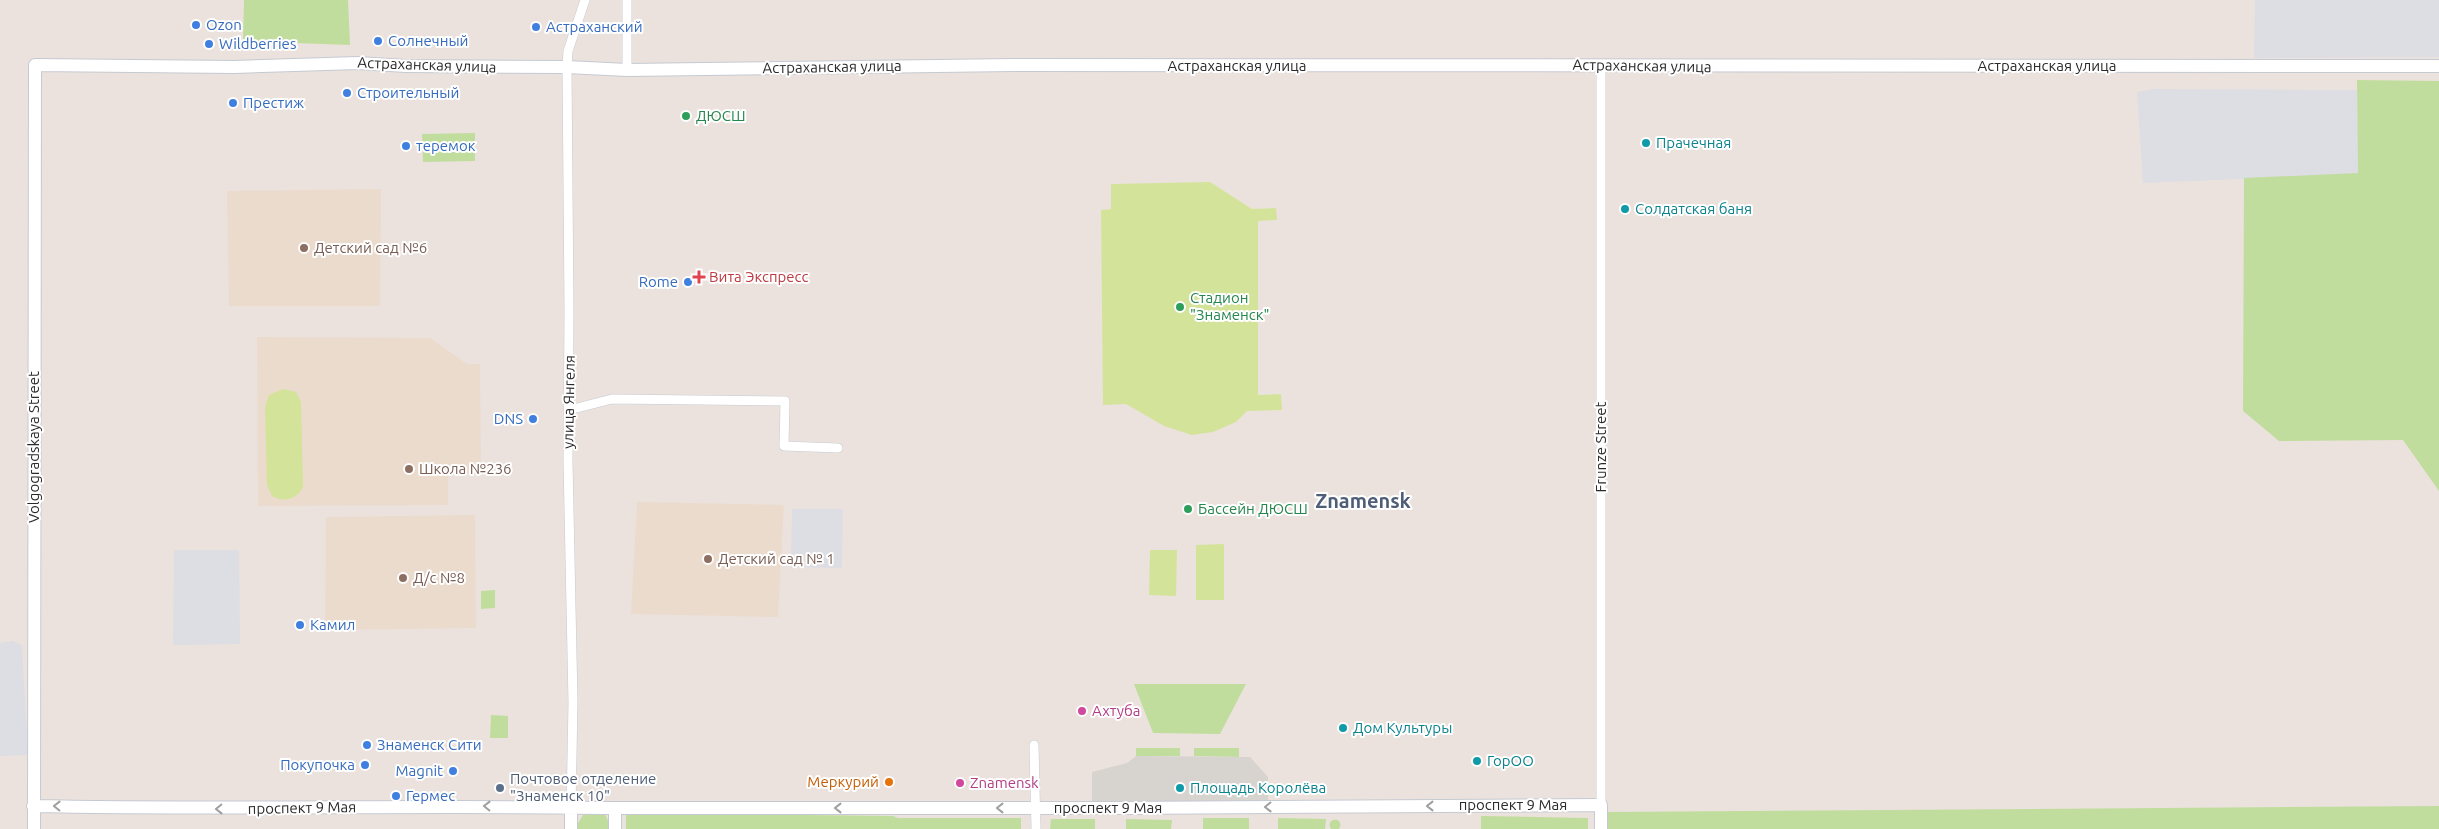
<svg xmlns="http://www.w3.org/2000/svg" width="2439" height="829" font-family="Ubuntu,sans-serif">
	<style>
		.industrial { fill: #dddde4 }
		.education { fill: #ebdbcd }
		.green { fill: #c1dd9d }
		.pitch { fill: #d4e39a }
		.plaza { fill: #d7d3cf }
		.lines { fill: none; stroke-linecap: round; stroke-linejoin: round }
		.street-casing { stroke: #c5cad2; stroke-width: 10 }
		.secondary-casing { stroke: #c5cad2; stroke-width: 14 }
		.street { stroke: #fff; stroke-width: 9 }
		.secondary { stroke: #fff; stroke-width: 12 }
		.oneway { stroke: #9f9f9f }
		.shop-dot { fill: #3f7fe0; stroke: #fff; stroke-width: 2 }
		.leisure-dot { fill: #2e9e5b; stroke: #fff; stroke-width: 2 }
		.culture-dot { fill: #0f9aa8; stroke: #fff; stroke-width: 2 }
		.education-dot { fill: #8d6e63; stroke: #fff; stroke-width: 2 }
		.health-dot { fill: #e0444e; stroke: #fff; stroke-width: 2 }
		.hotel-dot { fill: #d1479c; stroke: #fff; stroke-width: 2 }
		.food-dot { fill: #e8710a; stroke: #fff; stroke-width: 2 }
		.service-dot { fill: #5c6f8a; stroke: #fff; stroke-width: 2 }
		.labels { text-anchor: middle; stroke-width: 4; stroke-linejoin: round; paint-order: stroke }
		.shop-label { font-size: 15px; fill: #366cbe; stroke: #fff; text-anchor: start }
		.street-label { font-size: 15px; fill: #2a2a2a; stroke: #fff }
		.leisure-label { font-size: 15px; fill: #27864d; stroke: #fff; text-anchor: start }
		.culture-label { font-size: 15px; fill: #0d838f; stroke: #fff; text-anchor: start }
		.education-label { font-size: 15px; fill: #785e54; stroke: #fff; text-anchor: start }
		.health-label { font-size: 15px; fill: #be3a42; stroke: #fff; text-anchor: start }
		.hotel-label { font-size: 15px; fill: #b23c85; stroke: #fff; text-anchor: start }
		.service-label { font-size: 15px; fill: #4e5e75; stroke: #fff; text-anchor: start }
		.food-label { font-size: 15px; fill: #c56008; stroke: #fff; text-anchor: end }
		.district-label { font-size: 20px; font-weight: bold; fill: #4e5e77; stroke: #fff }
	</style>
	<rect width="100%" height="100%" fill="#ebe2dd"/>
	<path class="industrial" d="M2255 0H2439V57L2254 58Z
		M2155 89 2357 90 2358 174 2143 183 2137 92Z
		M792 509H843L842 568 791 567Z
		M174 550H239L240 644 173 645Z
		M13 641 22 645 28 755 0 756V643Z"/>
	<path class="education" d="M381 189 380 306H229L227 191Z
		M257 337 430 338 467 364H480L481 474H448V505L258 506Z
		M637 502 784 505 778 617 631 614Z
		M475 515 476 628 325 630 326 517Z"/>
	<path class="green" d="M244 0H348L350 45 243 41Z
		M2357 80 2439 81V491L2403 440 2279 441 2243 411 2244 178 2358 173Z
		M475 133V161L423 162 422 134Z
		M495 590V608L481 609V591Z
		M1134 684H1246L1220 734 1153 733Z
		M491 715 508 716V738H490Z
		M1136 748H1180V756H1136Z
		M1194 748H1239V757L1194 756Z
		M2439 806V829H1607V812Z
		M626 813 893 816 898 818H1021V829H626Z
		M591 814H605L609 823V829H578V823L583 815Z
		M1481 816 1588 818V829H1481Z
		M1203 818H1249V829H1203Z
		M1278 818 1326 819 1325 829H1278Z
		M1051 819H1095V829H1050Z
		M1126 819 1172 820 1171 829H1126Z
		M1329.5 825a5.5 5.5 0 1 1 11 0a5.5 5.5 0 1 1-11 0Z"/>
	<path class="pitch" d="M1210 182 1252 209 1276 208 1277 220 1258 221V395L1281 394 1282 410 1247 411 1236 422 1213 432 1192 435 1164 426 1126 404 1103 405 1101 210 1111 209V184Z
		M283 389 296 392 301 402 303 486C299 499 283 503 272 496L267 485 265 407 269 395Z
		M1224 544V600H1196V545Z
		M1150 550H1177L1176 596 1149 595Z"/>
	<path class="plaza" d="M1136 756 1250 757 1268 777V807L1092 808V772L1127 763Z"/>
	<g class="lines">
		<defs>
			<path id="street" d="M627 0V70
				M1601 65V805
				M569 410 612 399 785 401 784 446 838 448
				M1034 745 1036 829
				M571 808 573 702 568 462 569 311 567 67 568 51 585 0"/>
			<path id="secondary" d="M33 806C227 810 421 805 615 808V829
				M615 808H1127L1601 805V829
				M34 829 35 65 234 67 358 63 406 66 567 67 627 70 1014 65 2439 66
				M571 829V808"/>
		</defs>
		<use href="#street" class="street-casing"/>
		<use href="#secondary" class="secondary-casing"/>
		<use href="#street" class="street"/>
		<use href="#secondary" class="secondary"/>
	</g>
	<defs><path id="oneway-chevron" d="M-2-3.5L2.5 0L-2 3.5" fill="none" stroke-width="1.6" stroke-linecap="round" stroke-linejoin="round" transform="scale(1.25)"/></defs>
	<g class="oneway">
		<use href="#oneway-chevron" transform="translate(57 806) rotate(-179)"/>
		<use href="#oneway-chevron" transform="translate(487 806) rotate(-179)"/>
		<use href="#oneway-chevron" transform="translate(1430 806) rotate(180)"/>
		<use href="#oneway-chevron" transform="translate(1268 807) rotate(179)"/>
		<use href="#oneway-chevron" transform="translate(838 808) rotate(180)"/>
		<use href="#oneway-chevron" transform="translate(1000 808) rotate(-180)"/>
		<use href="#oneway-chevron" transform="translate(219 809) rotate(179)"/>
	</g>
	<g class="shop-dot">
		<circle cx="196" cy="25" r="5"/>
		<circle cx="536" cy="27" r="5"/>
		<circle cx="378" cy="41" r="5"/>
		<circle cx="209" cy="44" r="5"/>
		<circle cx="347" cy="93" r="5"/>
		<circle cx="233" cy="103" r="5"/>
		<circle cx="406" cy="146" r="5"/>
		<circle cx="688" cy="282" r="5"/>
		<circle cx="533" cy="419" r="5"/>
		<circle cx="300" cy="625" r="5"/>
		<circle cx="367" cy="745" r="5"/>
		<circle cx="365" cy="765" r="5"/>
		<circle cx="453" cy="771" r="5"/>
		<circle cx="396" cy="796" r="5"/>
	</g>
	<g class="leisure-dot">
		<circle cx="686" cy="116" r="5"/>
		<circle cx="1180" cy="307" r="5"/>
		<circle cx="1188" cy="509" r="5"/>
	</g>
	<g class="culture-dot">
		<circle cx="1646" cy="143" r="5"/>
		<circle cx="1625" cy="209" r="5"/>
		<circle cx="1343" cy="728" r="5"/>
		<circle cx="1477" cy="761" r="5"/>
		<circle cx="1180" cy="788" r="5"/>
	</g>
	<g class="education-dot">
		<circle cx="304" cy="248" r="5"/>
		<circle cx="409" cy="469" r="5"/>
		<circle cx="708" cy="559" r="5"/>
		<circle cx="403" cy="578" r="5"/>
	</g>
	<path class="health-dot" d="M696.5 269.5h5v5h5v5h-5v5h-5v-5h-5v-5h5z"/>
	<g class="hotel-dot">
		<circle cx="1082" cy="711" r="5"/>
		<circle cx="960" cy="783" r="5"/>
	</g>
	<circle class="food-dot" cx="889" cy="782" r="5"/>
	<circle class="service-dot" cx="500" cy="788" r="5"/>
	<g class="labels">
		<g class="shop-label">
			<text x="206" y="30">Ozon</text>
			<text x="546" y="32">Астраханский</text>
			<text x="388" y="46">Солнечный</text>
			<text x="219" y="49">Wildberries</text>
			<text x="357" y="98">Строительный</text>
			<text x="243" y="108">Престиж</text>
			<text x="416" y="151">теремок</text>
			<text x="678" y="287" text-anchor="end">Rome</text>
			<text x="523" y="424" text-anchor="end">DNS</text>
			<text x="310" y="630">Камил</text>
			<text x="377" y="750">Знаменск Сити</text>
			<text x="355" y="770" text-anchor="end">Покупочка</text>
			<text x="443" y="776" text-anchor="end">Magnit</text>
			<text x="406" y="801">Гермес</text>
		</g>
		<g class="street-label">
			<text transform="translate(427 65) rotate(2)" y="5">Астраханская улица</text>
			<text x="1237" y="71">Астраханская улица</text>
			<text transform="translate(1642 66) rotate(1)" y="5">Астраханская улица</text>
			<text x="2047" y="71">Астраханская улица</text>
			<text transform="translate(832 67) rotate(-1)" y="5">Астраханская улица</text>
			<text transform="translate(569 402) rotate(-89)" y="5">улица Янгеля</text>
			<text transform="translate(34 447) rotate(-90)" y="5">Volgogradskaya Street</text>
			<text transform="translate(1601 447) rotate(-90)" y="5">Frunze Street</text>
			<text x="1513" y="810">проспект 9 Мая</text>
			<text transform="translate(302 808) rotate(-1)" y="5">проспект 9 Мая</text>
			<text x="1108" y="813">проспект 9 Мая</text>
		</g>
		<g class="leisure-label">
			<text x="696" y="121">ДЮСШ</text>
			<text x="1190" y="303">Стадион<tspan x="1190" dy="17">"Знаменск"</tspan></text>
			<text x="1198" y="514">Бассейн ДЮСШ</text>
		</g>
		<g class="culture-label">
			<text x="1656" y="148">Прачечная</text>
			<text x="1635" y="214">Солдатская баня</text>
			<text x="1353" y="733">Дом Культуры</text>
			<text x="1487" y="766">ГорОО</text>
			<text x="1190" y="793">Площадь Королёва</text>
		</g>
		<g class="education-label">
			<text x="314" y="253">Детский сад №6</text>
			<text x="419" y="474">Школа №236</text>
			<text x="718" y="564">Детский сад № 1</text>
			<text x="413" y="583">Д/с №8</text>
		</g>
		<g class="health-label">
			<text x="709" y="282">Вита Экспресс</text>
		</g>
		<g class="hotel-label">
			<text x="1092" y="716">Ахтуба</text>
			<text x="970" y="788">Znamensk</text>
		</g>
		<g class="service-label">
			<text x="510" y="784">Почтовое отделение<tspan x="510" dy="17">"Знаменск 10"</tspan></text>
		</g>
		<g class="food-label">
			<text x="879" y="787">Меркурий</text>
		</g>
		<g class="district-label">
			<text x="1363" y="508">Znamensk</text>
		</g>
	</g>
</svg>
